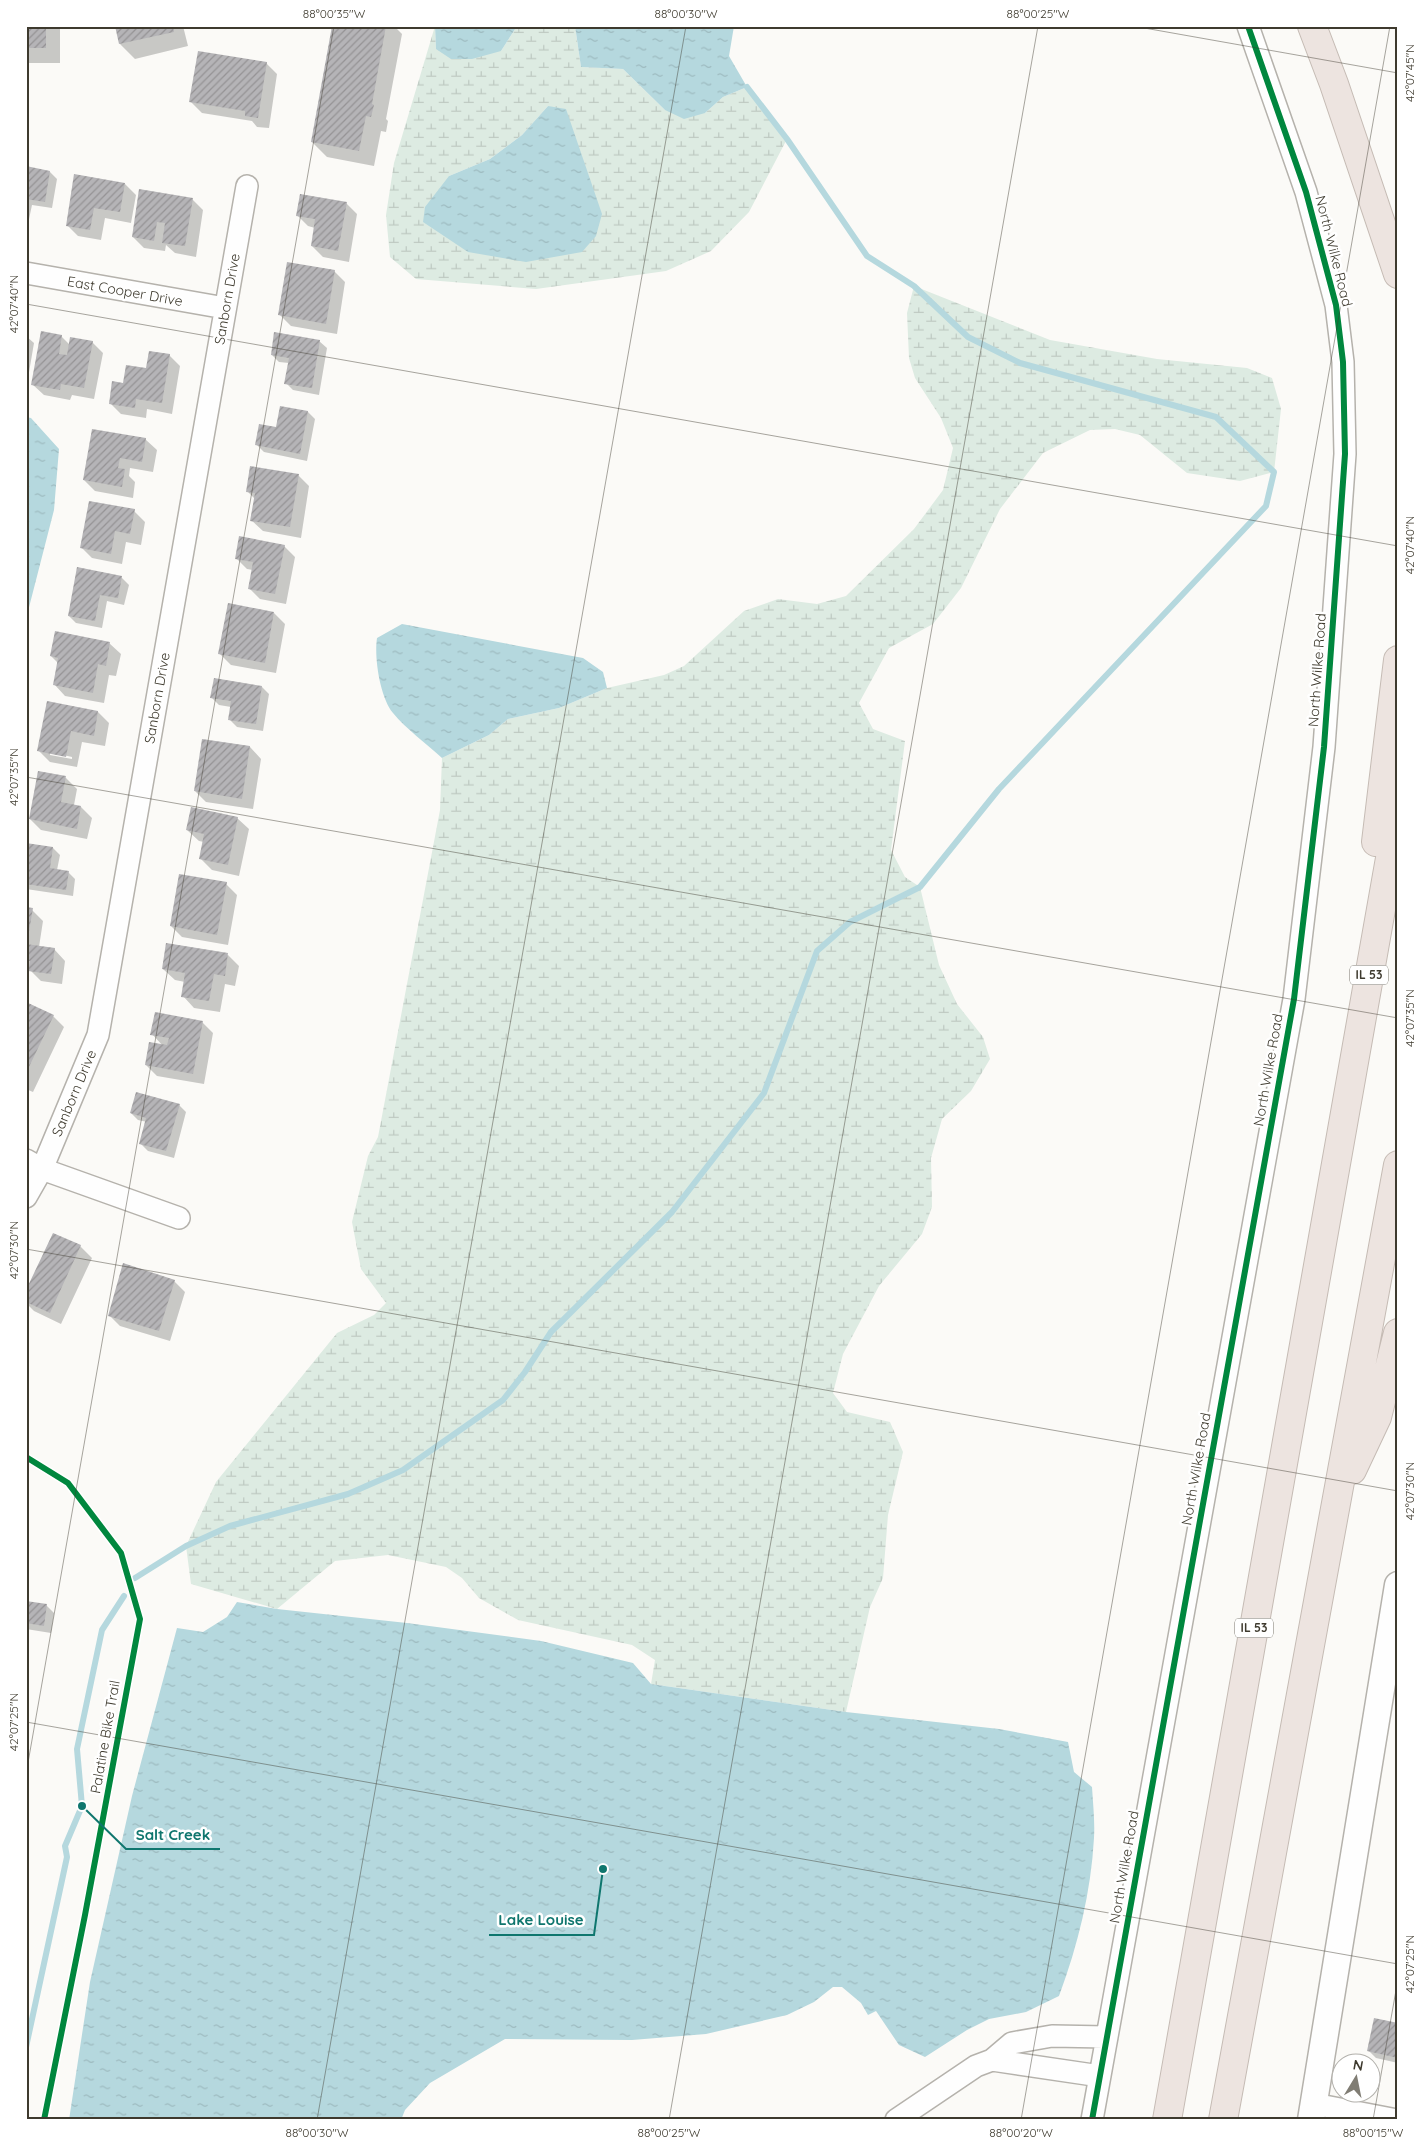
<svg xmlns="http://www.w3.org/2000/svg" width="1424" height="2146" font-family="Quicksand,sans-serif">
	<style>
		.wetland { fill: url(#wetland-marsh); fill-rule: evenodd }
		.water { fill: url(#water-ripples) }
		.shadow { fill: #0003; fill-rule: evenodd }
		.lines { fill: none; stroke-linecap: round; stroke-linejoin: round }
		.stream { stroke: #b5d8de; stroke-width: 6 }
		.building { fill: url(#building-hatch) }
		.minor-casing { stroke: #b5b2ac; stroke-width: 24 }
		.tertiary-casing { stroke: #b5b2ac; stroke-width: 29 }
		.motorway-casing { stroke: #c5bbb4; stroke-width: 30 }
		.minor { stroke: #fefefe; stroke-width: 21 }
		.tertiary { stroke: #fefefe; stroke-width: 26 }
		.motorway { stroke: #ede4e0; stroke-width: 28 }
		.cycleway-casing { stroke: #fff; stroke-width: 9 }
		.cycleway { stroke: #00873e; stroke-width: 6 }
		.ticks { fill: none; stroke: #3e3a2e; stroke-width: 1; stroke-opacity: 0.45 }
		.labels { text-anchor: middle; stroke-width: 5; stroke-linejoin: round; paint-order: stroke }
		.shield { fill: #fff; stroke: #78756d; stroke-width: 1 }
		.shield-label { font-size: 12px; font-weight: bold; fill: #3e3a2e }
		.street-label { font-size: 14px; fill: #3e3a2e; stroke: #fff }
		.leader { fill: none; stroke: #0f766e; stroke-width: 2 }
		.callout-dot { fill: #0f766e; stroke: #fff; stroke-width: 2 }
		.callout-label { font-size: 15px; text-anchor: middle; font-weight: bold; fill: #0f766e; stroke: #fff; stroke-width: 5; stroke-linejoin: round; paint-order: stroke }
		.neatline { fill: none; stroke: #3e3a2e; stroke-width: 2 }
		.ticks-label { font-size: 12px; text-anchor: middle; fill: #3e3a2e }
	</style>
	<defs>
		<pattern id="wetland-marsh" width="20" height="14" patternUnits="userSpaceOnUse" patternTransform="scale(1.25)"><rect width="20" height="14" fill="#ddebe2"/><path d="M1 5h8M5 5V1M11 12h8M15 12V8" fill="none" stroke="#bfcac2"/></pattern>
		<pattern id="water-ripples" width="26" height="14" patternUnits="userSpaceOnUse" patternTransform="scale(1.25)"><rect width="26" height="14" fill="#b5d8de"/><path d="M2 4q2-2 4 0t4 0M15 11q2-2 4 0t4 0" fill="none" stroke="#9dbabf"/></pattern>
		<pattern id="building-hatch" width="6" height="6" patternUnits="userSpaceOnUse" patternTransform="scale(1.25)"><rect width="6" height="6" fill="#b5b4b7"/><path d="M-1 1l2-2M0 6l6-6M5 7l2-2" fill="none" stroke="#959395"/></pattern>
	</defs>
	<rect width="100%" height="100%" fill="#fbfaf7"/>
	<path class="wetland" d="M435 26 436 49 501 51 517 26H575L581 67 623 69 665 110 705 113 723 97 747 87 787 139 749 212 711 251 666 271 536 289 416 279 390 257 386 215 394 163ZM548 106 596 236 449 176 490 159 522 135Z
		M914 286 1050 340 1157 359 1247 368 1272 378 1281 409 1274 472 1240 481 1187 473 1140 435 1115 429 1090 430 1043 453 1000 509 961 588 933 624 889 648 859 703 873 729 905 741 891 850 905 877 920 887 939 965 957 1004 983 1037 990 1059 971 1091 942 1119 931 1158 932 1207 922 1234 879 1286 843 1354 833 1393 847 1412 890 1422 903 1452 888 1515 883 1578 870 1607 846 1712 651 1684 655 1660 632 1645 518 1620 479 1598 462 1578 446 1567 388 1555 335 1561 277 1609 191 1584 186 1546 216 1482 337 1333 374 1315 386 1303 361 1269 352 1222 368 1156 378 1137 440 810 442 758 489 735 508 719 559 708 607 688 664 675 684 666 744 611 778 599 817 604 846 596 914 529 943 490 953 448 941 418 915 378 909 358 907 313Z"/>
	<path class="water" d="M435 26H517L501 51 472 59H451L436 49Z
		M575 26H734L729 56 747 87 723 97 705 113 684 119 665 110 623 69 581 67Z
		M548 106 566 109 602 214 596 236 582 252 526 262 468 252 423 222 425 207 449 176 490 159 522 135Z
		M26 417 31 418 59 449 54 510 26 619Z
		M402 624 583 658 603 672 607 688 559 708 508 719 489 735 442 758C426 743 406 729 393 713 380 697 374 658 377 638Z
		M237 1602 277 1609 407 1623 541 1641 633 1663 651 1684 846 1712 999 1729 1068 1742 1074 1772 1092 1787C1093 1804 1095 1821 1094 1838 1091 1892 1078 1945 1059 1996L1026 2012 989 2019 967 2030 925 2057 899 2045 876 2011 868 2015 861 2003 842 1987H833L814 2002 787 2015 706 2034 632 2040 505 2039 430 2083 405 2110 401 2120H69L90 1982 132 1796 177 1628 203 1632 227 1617Z"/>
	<path class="shadow" d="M26 26H60V63H26Z
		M116 26H183L188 46 135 59 120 44Z
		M334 26H394L402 34 386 119 388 121 386 132 381 131 374 166 327 157 312 142Z
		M266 63 277 74 269 128 257 127 252 121 202 113 191 102Z
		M26 168 50 172 57 179 52 208 32 205 28 224H26Z
		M125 184 136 195 131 223 105 218 101 240 78 236 67 225Z
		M192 199 203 210 196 257 175 253 166 245 165 251 144 248 133 237Z
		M346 203 357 214 349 262 323 257 312 246 315 228 308 226 297 215Z
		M334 271 345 282 337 334 291 326 280 315Z
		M26 336 34 343 26 390Z
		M61 336 70 345 92 342 103 353 94 399 72 395 70 400 44 395 32 384Z
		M319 341 327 348 319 395 293 390 286 383 289 363 279 362 272 355Z
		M169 355 180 366 172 414 147 409 146 418 121 414 110 403 124 384Z
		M308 412 315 419 307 461 264 452 257 445 277 429Z
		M145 439 157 450 153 472 130 468 129 476 135 482 133 498 95 491 84 480Z
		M298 475 309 486 301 538 263 531 251 520 255 499 247 491Z
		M134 511 145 522 141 545 126 542 122 564 92 558 81 547Z
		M284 546 295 557 286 604 260 599 249 588 253 570 247 569 236 558Z
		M121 577 129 585 124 605 107 601 102 628 76 623 69 616Z
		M274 613 285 624 276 673 231 665 220 654Z
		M109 643 121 654 116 676 109 675 104 703 65 696 54 684 58 663 51 656Z
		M262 687 269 694 263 731 237 727 229 719 231 707 219 705 212 698Z
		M98 712 109 723 105 746 82 742 77 767 50 762 39 751ZM50 752 72 757V759L50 755Z
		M250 747 261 759 253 809 206 802 195 791Z
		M39 772 66 778 77 789 74 805 81 807 92 818 87 839 41 830 30 819Z
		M237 818 249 829 239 876 212 870 201 859 204 842 199 841 187 830Z
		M26 844 53 848 60 855 57 870 68 872 75 879 73 896 26 889Z
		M226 884 237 895 228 945 182 937 171 926Z
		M26 909 32 910 43 921 39 947 54 949 65 961 62 984 41 981 30 970 26 969Z
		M228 955 239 966 235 986 225 984 220 1012 194 1008 183 996 185 982 175 980 163 969Z
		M26 1004 53 1016 64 1027 33 1092 26 1089Z
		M202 1022 213 1033 204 1084 157 1076 146 1065 163 1046 152 1034Z
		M179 1105 186 1112 174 1158 148 1151 141 1144 147 1122 138 1120 131 1113Z
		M53 1234 80 1246 92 1258 61 1324 34 1311 26 1303V1293Z
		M174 1281 185 1292 170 1341 120 1326 109 1315Z
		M26 1602 46 1605 54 1613 51 1633 26 1629Z
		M1398 2024V2063L1376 2058 1369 2051Z"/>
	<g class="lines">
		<path class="stream" d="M135 1578 186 1546 230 1526 348 1494 403 1470 503 1400 525 1372 551 1332 672 1212 764 1093 817 951 850 922 920 887 999 789 1266 506 1274 472 1216 417 1020 363 968 337 914 286 867 256 787 139 747 87
			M26 2047 67 1857 65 1846 82 1806 77 1749 102 1630 124 1596"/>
	</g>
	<path class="building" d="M26 26H46V48H26Z
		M115 26H173L174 32 119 44Z
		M332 26H386L372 104 374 105 371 117 366 116 359 151 311 142Z
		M198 51 267 62 258 118 245 116V111L189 102Z
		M26 166 50 171 45 202 26 199Z
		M74 174 125 183 120 212 94 208 90 230 66 226Z
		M139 189 193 198 185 246 162 243 165 223 157 222 154 241 132 237Z
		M300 194 347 202 338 251 311 246 315 219 296 216Z
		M287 262 335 270 326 324 278 315Z
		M41 331 62 335 59 354 67 355 70 337 93 341 84 388 61 384 60 390 31 385Z
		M274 332 320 340 312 388 284 384 289 358 271 355Z
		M149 351 170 354 162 403 136 399 135 408 109 404 112 381 123 383 126 365 146 368Z
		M280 406 308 411 300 454 255 445 259 424 276 427Z
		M92 429 146 438 142 462 120 458 118 468 125 469 122 487 83 480Z
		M250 466 299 474 290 527 250 521 255 493 246 492Z
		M89 501 135 509 130 534 115 531 111 554 80 548Z
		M239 536 285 545 275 594 248 589 253 562 235 559Z
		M77 567 122 576 118 598 100 595 95 621 68 616Z
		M228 603 274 612 265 663 218 654Z
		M55 631 110 642 106 666 98 664 93 693 53 685 58 658 50 656Z
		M214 678 262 686 256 724 228 720 231 701 210 698Z
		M47 701 98 711 94 736 71 731 66 757 37 751Z
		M202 739 250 746 242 799 194 791Z
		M38 771 66 776 61 802 81 806 77 829 29 819Z
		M191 807 238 817 228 865 199 859 204 834 186 830Z
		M26 843 53 847 50 868 69 871 66 890 26 884Z
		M179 874 227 882 217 935 170 926Z
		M26 907 33 908 27 943H26Z
		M166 943 228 953 225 976 214 974 209 1001 181 997 185 973 162 969Z
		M26 944 55 948 51 974 28 971 30 961H26Z
		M26 1002 54 1015 26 1073Z
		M155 1012 203 1021 193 1074 145 1065 149 1042 167 1045 169 1038 150 1035Z
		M136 1092 180 1104 166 1151 139 1144 146 1118 130 1113Z
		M53 1233 81 1245 50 1313 26 1302V1290Z
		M123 1263 175 1280 159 1331 108 1316Z
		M26 1601 47 1604 44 1626 26 1623Z
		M1374 2018 1398 2023V2058L1367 2051Z"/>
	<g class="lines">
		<defs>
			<path id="minor" d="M26 273 225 308
				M26 1160 42 1169 179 1218
				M26 1197 42 1169 98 1035 247 186
				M992 2060 1100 2076
				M1314 2104 1397 2120
				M896 2120 976 2066 992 2060 1012 2043 1052 2036 1107 2037
				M1092 2120 1294 999 1324 747 1345 454 1343 362 1336 305 1306 192 1248 26"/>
			<path id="tertiary" d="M1311 2120 1398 1585"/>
			<path id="motorway" d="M1312 26 1334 84 1398 274
				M1376 842 1398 660
				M1352 1470 1377 1417 1398 1333
				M1167 2120 1398 813
				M1223 2120 1398 1165"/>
		</defs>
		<use href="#minor" class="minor-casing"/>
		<use href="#tertiary" class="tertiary-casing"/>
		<use href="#motorway" class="motorway-casing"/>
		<use href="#minor" class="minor"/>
		<use href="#tertiary" class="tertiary"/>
		<use href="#motorway" class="motorway"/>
		<defs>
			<path id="cycleway" d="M26 1457 68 1483 121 1553 140 1619 85 1915 44 2120
				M1092 2120 1294 999 1324 747 1345 454 1343 362 1336 305 1306 192 1248 26"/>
		</defs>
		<use href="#cycleway" class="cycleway-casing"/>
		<use href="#cycleway" class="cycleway"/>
	</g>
	<path class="ticks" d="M1133 26 1398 73M26 304 1398 546M26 777 1398 1018M26 1249 1398 1491M26 1722 1398 1964M26 1774 334 26M317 2120 686 26M669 2120 1038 26M1021 2120 1390 26M1373 2120 1398 1979"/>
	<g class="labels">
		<g class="shield">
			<rect x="1350" y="965.5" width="38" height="19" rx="4"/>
			<rect x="1235" y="1618.5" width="38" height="19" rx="4"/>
		</g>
		<g class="shield-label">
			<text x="1369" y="979">IL 53</text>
			<text x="1254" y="1632">IL 53</text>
		</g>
		<g class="street-label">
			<text transform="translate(1334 251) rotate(76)" y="5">North Wilke Road</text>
			<text transform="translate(125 291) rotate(10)" y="5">East Cooper Drive</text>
			<text transform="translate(227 299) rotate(-80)" y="5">Sanborn Drive</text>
			<text transform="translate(1317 670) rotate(-86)" y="5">North Wilke Road</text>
			<text transform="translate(157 698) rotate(-80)" y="5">Sanborn Drive</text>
			<text transform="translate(1268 1070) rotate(-80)" y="5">North Wilke Road</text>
			<text transform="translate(74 1093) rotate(-67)" y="5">Sanborn Drive</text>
			<text transform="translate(1196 1469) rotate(-80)" y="5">North Wilke Road</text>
			<text transform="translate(105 1737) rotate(-80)" y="5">Palatine Bike Trail</text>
			<text transform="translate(1124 1867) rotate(-80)" y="5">North Wilke Road</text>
		</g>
	</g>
	<path class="leader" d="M82 1806L126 1849H220M603 1869L594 1935H489"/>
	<g class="callout-dot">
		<circle cx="82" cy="1806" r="5"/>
		<circle cx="603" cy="1869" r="5"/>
	</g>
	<g class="callout-label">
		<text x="173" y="1840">Salt Creek</text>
		<text x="541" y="1925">Lake Louise</text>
	</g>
	<rect width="1424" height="2146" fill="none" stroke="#ffffff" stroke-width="55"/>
	<g transform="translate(1356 2078) rotate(10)"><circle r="24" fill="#ffffff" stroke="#b2b0ab"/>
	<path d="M0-4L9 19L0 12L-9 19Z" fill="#807d74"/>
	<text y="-8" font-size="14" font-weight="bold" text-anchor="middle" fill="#3e3a2e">N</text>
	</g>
	<rect x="28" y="28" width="1368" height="2090" class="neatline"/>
	<g class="ticks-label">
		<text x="334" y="18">88°00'35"W</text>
		<text x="686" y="18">88°00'30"W</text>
		<text x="1038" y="18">88°00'25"W</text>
		<text transform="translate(1410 73) rotate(-90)" y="4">42°07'45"N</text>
		<text transform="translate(14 304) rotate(-90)" y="4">42°07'40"N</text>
		<text transform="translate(1410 545) rotate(-90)" y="4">42°07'40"N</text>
		<text transform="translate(14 777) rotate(-90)" y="4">42°07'35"N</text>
		<text transform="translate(1410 1018) rotate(-90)" y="4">42°07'35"N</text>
		<text transform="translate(14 1250) rotate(-90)" y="4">42°07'30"N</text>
		<text transform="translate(1410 1491) rotate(-90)" y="4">42°07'30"N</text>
		<text transform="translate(14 1722) rotate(-90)" y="4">42°07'25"N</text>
		<text transform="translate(1410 1964) rotate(-90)" y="4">42°07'25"N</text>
		<text x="317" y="2137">88°00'30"W</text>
		<text x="669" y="2137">88°00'25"W</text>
		<text x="1021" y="2137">88°00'20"W</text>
		<text x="1373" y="2137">88°00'15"W</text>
	</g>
</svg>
